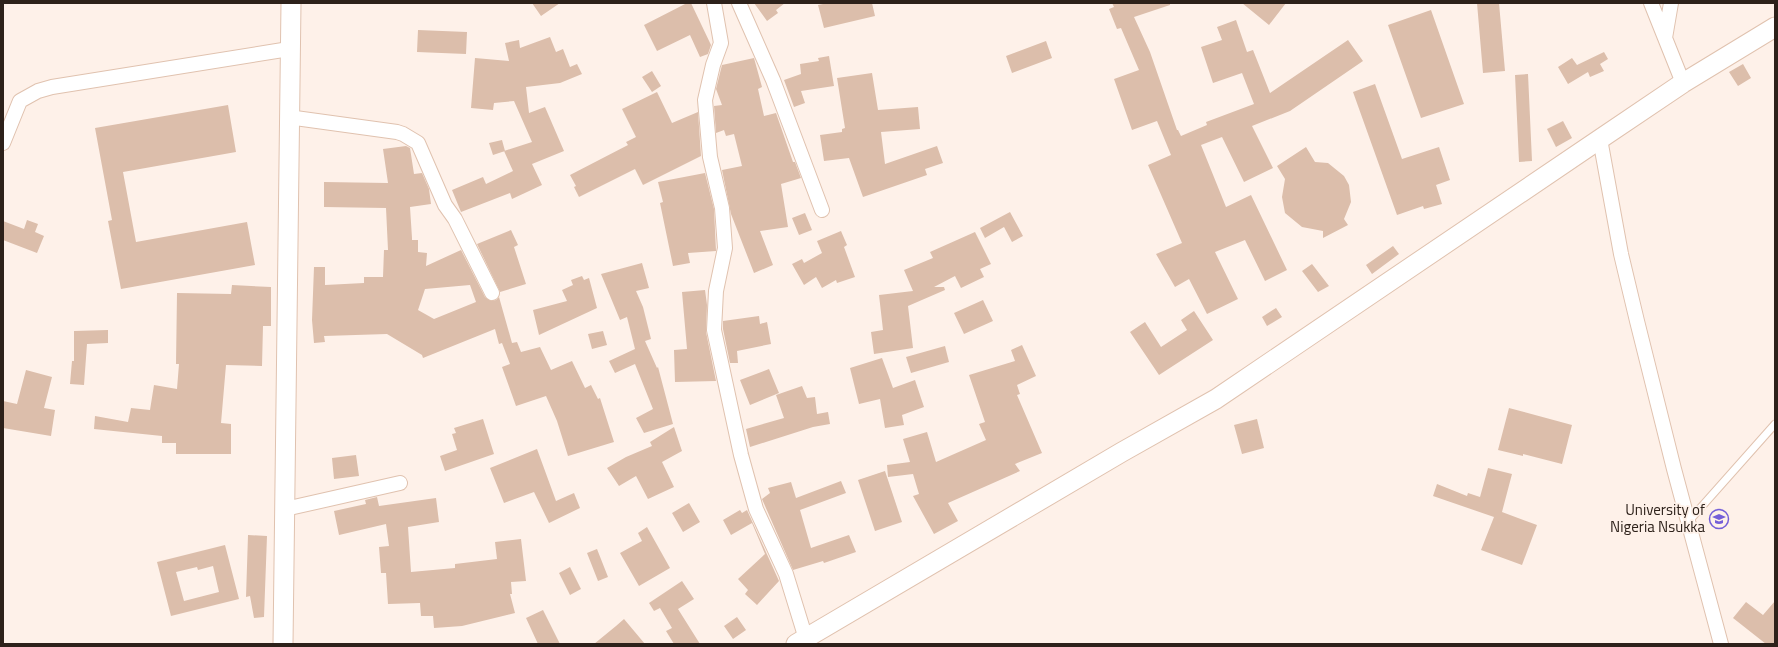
<svg xmlns="http://www.w3.org/2000/svg" width="1778" height="647" font-family="'Titillium Web',sans-serif">
	<style>
		.building { fill: #dcbeab; fill-rule: evenodd }
		.lines { fill: none; stroke-linecap: round; stroke-linejoin: round }
		.lane-casing { stroke: #e0c2af; stroke-width: 9 }
		.street-casing { stroke: #e0c2af; stroke-width: 16 }
		.secondary-casing { stroke: #e0c2af; stroke-width: 21 }
		.lane { stroke: #fff; stroke-width: 7 }
		.street { stroke: #fff; stroke-width: 14 }
		.secondary { stroke: #fff; stroke-width: 19 }
		.labels { text-anchor: middle; stroke-width: 3.5; stroke-linejoin: round; paint-order: stroke }
		.poi-label { font-size: 15px; fill: #2d211a; stroke: #fef1e9; text-anchor: end }
	</style>
	<rect width="100%" height="100%" fill="#fef1e9"/>
	<path class="building" d="M532 3H560L541 16Z
		M687 3H691L711 45 708 54 700 57 690 35 657 51 644 25Z
		M754 3H785L776 10 778 13 767 21Z
		M828 3H872L875 16 824 28 818 5Z
		M1112 3H1170V5L1134 17 1150 52 1177 130H1178L1181 136 1207 125 1206 122 1254 104 1242 73 1213 83 1201 47 1222 40 1217 27 1236 20 1247 52 1253 50 1270 93 1348 40 1363 61 1290 111 1252 126 1273 168 1244 182 1222 137 1201 145 1226 207 1251 195 1287 270 1265 281 1245 240 1215 252 1238 299 1207 314 1189 279 1175 287 1156 254 1182 243 1148 165 1171 155 1157 121 1132 130 1114 79 1139 70 1121 28 1117 29 1109 9 1114 7Z
		M1242 3H1286L1269 25Z
		M1477 3H1499L1505 71 1483 73Z
		M1431 10 1464 104 1421 118 1388 25Z
		M418 30 467 32 466 54 417 52Z
		M550 37 556 52 563 49 570 67 577 64 582 74 560 83 526 87 529 113 545 107 564 151 532 164 542 185 512 199 510 193 461 212 452 190 483 177 486 184 513 171 504 151 532 142 514 101 494 103 493 110 471 108 475 58 509 61 505 43 519 40 520 48Z
		M1046 41 1052 58 1012 73 1006 56Z
		M1604 52 1608 59 1600 64 1604 71 1590 77 1588 72 1568 84 1558 67 1572 58 1577 65Z
		M829 56 834 86 801 91 805 103 794 107 784 80 801 74 800 64 819 61 818 58Z
		M754 58 762 87 758 89 764 116 776 113 793 162H795L801 178 781 184 788 227 760 231 773 265 754 273 731 214 722 170 742 166 734 134 726 136 724 130 716 133 714 106 722 105 716 89 722 65Z
		M1743 64 1751 78 1738 86 1729 72Z
		M652 71 661 86 652 92 642 77Z
		M872 73 878 110 918 107 920 129 881 132 885 164 937 146 943 163 925 169 927 175 863 197 849 158 824 161 820 135 842 132V129L845 128 837 78Z
		M1528 74 1532 161 1519 162 1515 75Z
		M1375 84 1402 159 1439 147 1450 180 1436 185 1442 204 1424 209 1423 206 1397 215 1353 92Z
		M657 92 672 123 698 112 701 156 643 185 635 169 579 197 574 187 576 186 570 175 628 145 626 142 636 137 622 109Z
		M228 105 236 152 123 172 136 242 247 222 255 265 121 289 108 221 112 220 95 128Z
		M1563 121 1572 138 1556 147 1547 129Z
		M502 140 505 151 493 155 489 143Z
		M406 146 410 148 414 174 422 173 429 189 431 204 410 207 412 238V240H418V252L427 253 426 266 461 250 485 297 492 301 496 300 499 297 512 343 517 342 521 352 540 347 551 370 572 361 585 388 591 385 598 399 600 398 614 442 568 456 557 421 546 396 516 406 502 367 510 364 502 343 499 344 495 329 423 358 422 355 387 334 324 336 325 342 314 343 312 320 314 267H325V285L364 283V277H383L384 250H388L386 208 324 207V182L388 183 383 149ZM470 285 476 302 434 319 418 310 425 289Z
		M1306 147 1315 162 1328 163 1344 176 1349 185 1351 202 1344 219 1348 225 1323 238V231L1302 227 1285 213 1282 197 1285 179 1277 166Z
		M705 173 714 209 716 251 688 253 690 263 673 266 660 203 663 202 658 182Z
		M1010 212 1023 236 1012 242 1004 227 985 238 980 228Z
		M805 213 812 230 799 235 792 218Z
		M27 220 38 224 35 232 44 236 37 253 3 240V221L24 229Z
		M511 230 518 245 514 247 526 284 500 292 477 244Z
		M841 231 847 245 844 247 855 277 837 283 836 280 822 288 816 277 804 285 792 264 802 259 804 263 822 253 817 241Z
		M975 232 991 264 980 269 984 277 961 288 955 276 934 287H944L945 290 908 306 913 348 874 354 871 332 883 330 879 295 913 291 904 270 933 258 930 252Z
		M1393 246 1399 254 1372 274 1366 265Z
		M642 263 649 288 636 291 643 307 651 339 645 341 657 368 658 367 673 424 644 433 636 418 653 409 635 364 615 373 609 361 635 349 627 317 620 320 601 274Z
		M1312 264 1329 286 1318 292 1302 271Z
		M582 276 584 280 589 278 597 308 539 335 533 310 567 301 562 290 573 285 571 280Z
		M232 285 271 287V326H263L262 366 226 365 221 423 231 424V454H176V443H162V436L94 429 95 416 128 422 131 408 150 410 154 385 177 389 179 364H176L177 293 231 294Z
		M705 290 707 305 706 332 716 381 675 382 674 350 687 349 682 292Z
		M983 300 993 321 964 334 954 313Z
		M1276 308 1282 317 1267 326 1262 317Z
		M1194 311 1213 340 1159 375 1130 332 1145 322 1161 347 1187 330 1181 320Z
		M759 316 760 324 767 322 771 344 737 351 738 363H730L723 329V321Z
		M108 330V343L87 344 84 385 70 384 72 361H74V331Z
		M603 331 607 345 592 349 588 334Z
		M1022 345 1036 376 1017 385 1020 394 1017 395 1042 453 1015 464 1020 471 948 503 958 521 934 534 913 496 919 494 913 474 888 477 887 465 910 462 903 439 927 432 936 462 986 440 979 424 985 422 969 375 1015 361 1011 350Z
		M945 346 949 362 911 373 906 357Z
		M882 358 893 388 915 380 924 407 902 415 904 425 885 428 880 399 859 404 850 368Z
		M769 369 779 393 750 405 740 380Z
		M26 370 52 377 44 408 55 410 51 436 3 428V401L17 404Z
		M802 386 807 398 815 397 817 414 828 412 830 424 813 427 750 447 746 429 784 418 776 395Z
		M1509 408 1572 425 1562 464 1523 454V456L1498 450Z
		M483 419 494 454 445 471 440 456 457 450 452 434 456 433 454 428Z
		M1257 419 1264 448 1242 454 1234 425Z
		M674 427 682 451 662 462 674 487 648 499 636 476 619 486 607 468 626 457 652 446 650 442Z
		M537 449 556 501 574 493 580 508 549 523 534 492 504 503 490 468Z
		M356 455 359 476 334 479 332 458Z
		M1488 468 1512 474 1502 512 1537 525 1522 565 1481 550 1494 517 1433 496 1437 484 1467 496 1468 493 1480 497Z
		M885 471 902 522 875 531 858 480Z
		M841 481 846 493 800 510 811 548 849 535 856 552 824 563 823 561 793 570 762 499 770 493 768 488 791 482 796 498Z
		M377 497 379 506 436 498 439 522 408 527 411 572 455 568V564L497 559 495 542 521 539 526 581 511 582 512 594H510L515 613 462 626 434 628 433 616H421L420 603 388 604 386 573H381L379 547 389 546 386 524 339 535 334 511 366 504 365 500Z
		M689 503 700 522 683 532 672 513Z
		M740 510 742 513 747 510 779 581 757 605 745 594 748 590 738 579 765 554 752 523 731 535 723 520Z
		M647 527 670 568 639 586 620 553 642 541 638 533Z
		M248 535 267 536 264 617 254 618 250 596 246 597Z
		M225 545 239 599 171 616 157 562ZM213 566 219 592 184 601 176 572 197 567 198 570Z
		M597 549 608 577 598 581 587 553Z
		M570 567 581 589 570 595 559 573Z
		M682 581 694 599 678 609 700 644H674L666 631 672 628 660 608 654 611 649 603Z
		M1775 601V644H1766L1733 618 1746 602 1763 615Z
		M543 610 560 644H538L526 618Z
		M737 617 746 630 733 639 724 626Z
		M624 619 645 644H594L616 626Z"/>
	<g class="lines">
		<defs>
			<path id="lane" d="M1688 522 1775 424"/>
			<path id="street" d="M714 3 721 43 713 65 705 100 710 157 722 208 725 248 716 291 714 330 741 455 756 509 786 574 806 639
				M739 3 773 80 822 210
				M1651 3 1683 83
				M1665 38 1671 3
				M288 117 397 132 403 134 418 143 445 205 455 219 492 293
				M1600 139 1621 254 1637 321 1674 469 1721 644
				M3 143 20 101 38 91 52 87 289 49
				M285 509 400 483"/>
			<path id="secondary" d="M283 644 291 3
				M796 644 1122 452 1216 399 1600 139 1683 83 1775 27"/>
		</defs>
		<use href="#lane" class="lane-casing"/>
		<use href="#street" class="street-casing"/>
		<use href="#secondary" class="secondary-casing"/>
		<use href="#lane" class="lane"/>
		<use href="#street" class="street"/>
		<use href="#secondary" class="secondary"/>
	</g>
	<defs>
		<symbol id="university-ring" viewBox="-11 -11 22 22"><circle r="9.5" fill="#fef1e9" stroke="#745ed8" stroke-width="1.5"/><path d="M0-5L7-2L0 1L-7-2ZM-4 1L0 2.5L4 1V4Q0 6-4 4Z" fill="#745ed8"/></symbol>
	</defs>
	<g fill-rule="evenodd">
		<use href="#university-ring" x="1708" y="508" width="22" height="22"/>
	</g>
	<g class="labels">
		<g class="poi-label">
			<text x="1705" y="515">University of<tspan x="1705" dy="17">Nigeria Nsukka</tspan></text>
		</g>
	</g>
	<rect width="1778" height="647" fill="none" stroke="#2d211a" stroke-width="8"/>
</svg>
